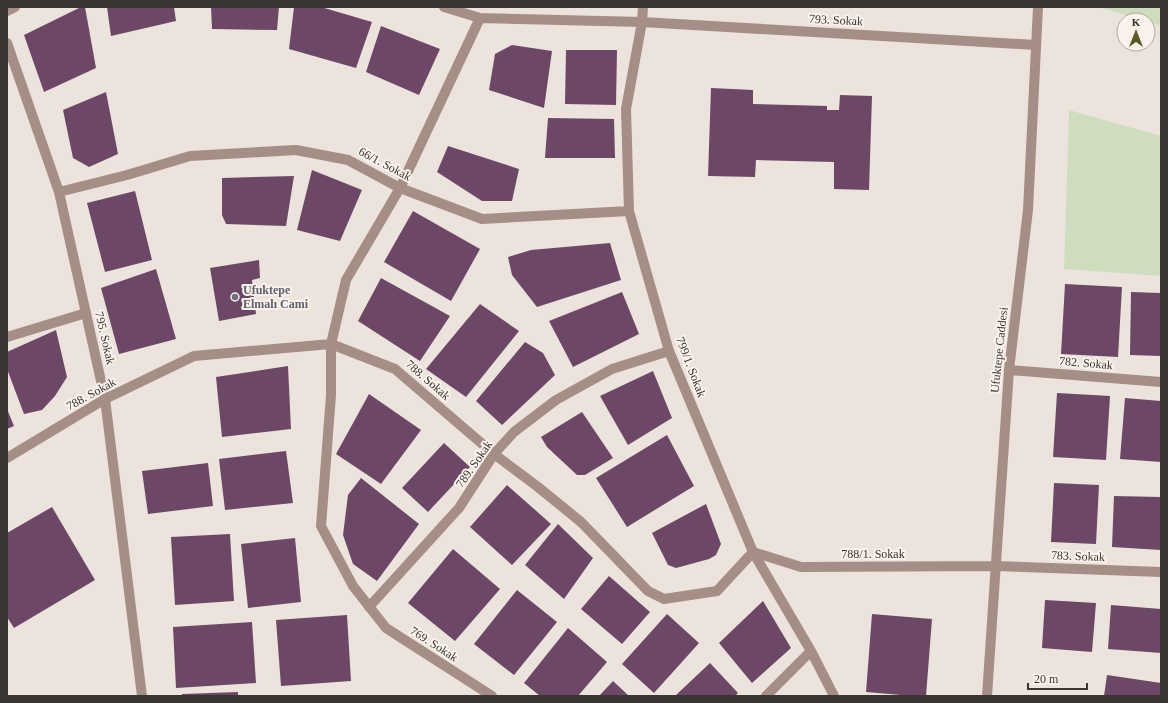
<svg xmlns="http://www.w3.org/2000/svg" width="1168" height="703" font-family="'Times New Roman',serif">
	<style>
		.green { fill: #cfddbf }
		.building { fill: #6d4866 }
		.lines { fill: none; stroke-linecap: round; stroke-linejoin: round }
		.minor { stroke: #a58e86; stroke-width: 10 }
		.worship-dot { fill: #6b7280; stroke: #faf1eb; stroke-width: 1.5 }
		.labels { text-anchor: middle; stroke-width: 4; stroke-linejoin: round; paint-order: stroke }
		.street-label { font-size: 12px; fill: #393533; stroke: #faf1eb }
		.worship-label { font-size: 12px; font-weight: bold; fill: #5b616d; stroke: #faf1eb; text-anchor: start }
	</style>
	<rect width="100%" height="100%" fill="#ece3dd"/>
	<path class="green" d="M1099 7H1161V26L1148 22V20H1142Z
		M1069 110 1161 136V276L1064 269Z"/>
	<path class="building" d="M81 7H85L96 68 44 92 24 35Z
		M107 7H174L176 21 111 36Z
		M211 7H279L277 30 212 29Z
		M294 7H321L372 22 356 68 289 49Z
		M381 26 440 49 419 95 366 72Z
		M512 45 552 51 544 108 489 90 495 54Z
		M566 50H617L616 105 565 104Z
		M711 88 753 90V104L827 106V110H839L840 95 872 96 869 190 834 189V162L756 160 755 177 708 176Z
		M106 92 118 154 89 167 73 158 63 110Z
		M548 118 614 119 615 158H545Z
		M448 146 519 169 512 201H482L437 172Z
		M312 170 362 190 340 241 297 230Z
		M294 176 286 226 226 224 222 215V178Z
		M135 191 152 260 105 272 87 203Z
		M413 211 480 249 451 301 384 262Z
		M610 243 621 280 537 307 512 275 508 257 531 250Z
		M259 260 260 278 252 280 256 314 219 321 210 268Z
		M156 269 176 339 119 354 101 288Z
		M381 278 450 316 420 361 358 321Z
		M1065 284 1122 287 1118 357 1061 354Z
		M622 292 639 334 573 367 549 321Z
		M1131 292 1161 293V356L1130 355Z
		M480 304 519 331 466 397 426 369Z
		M56 330 67 377 55 396 42 410 24 414 7 369V352Z
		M525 342 543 353 555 375 502 425 476 401Z
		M288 366 291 429 222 437 216 377Z
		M653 371 672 418 628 445 600 396Z
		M1057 393 1110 396 1106 460 1053 457Z
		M369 394 421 430 381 484 336 454Z
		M1125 398 1161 401V462L1120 459Z
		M7 409 14 426 7 429Z
		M582 412 613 458 585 475H577L547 447 541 437Z
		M667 435 694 486 627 527 596 478Z
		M444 443 470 467 428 512 402 488Z
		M286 451 293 503 225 510 219 459Z
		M208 463 213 506 148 514 142 471Z
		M361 478 419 524 377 581 353 564 343 535 348 495Z
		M1054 483 1099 485 1096 544 1051 542Z
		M507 485 551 524 512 565 470 527Z
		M1114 496 1161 497V550L1112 547Z
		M706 504 721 544 716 555 709 559 676 568 668 565 652 533Z
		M52 507 95 580 14 628 7 617V533Z
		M558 524 593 558 564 599 525 565Z
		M230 534 234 601 175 605 171 537Z
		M295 538 301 602 248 608 241 544Z
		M453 549 500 589 455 641 408 603Z
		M609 576 650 612 622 644 581 609Z
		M517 590 557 622 514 675 474 644Z
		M1045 600 1096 603 1092 652 1042 648Z
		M763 601 791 648 752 683 719 643Z
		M1111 605 1161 609V653L1108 649Z
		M667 614 699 643 654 693 622 664Z
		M872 614 932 619 926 696H912L866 692Z
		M347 615 351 681 281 686 276 620Z
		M252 622 256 683 176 688 173 627Z
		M568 628 607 662 578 696H540L524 683Z
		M710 663 738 693 735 696H675Z
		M1107 675 1161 683V696H1104Z
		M613 681 629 696H599Z
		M238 692V696H182V694Z"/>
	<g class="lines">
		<path class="minor" d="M444 7 480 18 642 22 1036 45
			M643 7 642 22 626 109 629 211 669 351 753 552 811 651 834 696
			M7 11 15 7
			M480 18 400 188 346 280 331 344V395L321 526 353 586 386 628 492 696
			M7 43 59 192 105 399 142 696
			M59 192 127 175 190 156 296 150 348 160 400 188 482 219 629 211
			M7 337 86 313
			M1009 370 1161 382
			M7 458 105 399 194 356 331 344 395 369 494 454 538 487 581 522 648 591 664 599 717 591 753 552 801 567 995 566 1161 572
			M369 607 459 508 494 454 514 432 556 400 612 369 669 351
			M766 696 811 651
			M987 696 1009 370 1028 210 1038 7"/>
	</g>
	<circle class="worship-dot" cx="235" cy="297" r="4"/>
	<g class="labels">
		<g class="street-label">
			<text transform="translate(836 20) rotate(3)" y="4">793. Sokak</text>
			<text transform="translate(385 164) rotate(28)" y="4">66/1. Sokak</text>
			<text transform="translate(105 338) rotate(77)" y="4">795. Sokak</text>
			<text transform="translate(999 350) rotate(-84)" y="4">Ufuktepe Caddesi</text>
			<text transform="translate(1086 363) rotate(5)" y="4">782. Sokak</text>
			<text transform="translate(691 367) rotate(69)" y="4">799/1. Sokak</text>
			<text transform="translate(428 380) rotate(41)" y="4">788. Sokak</text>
			<text transform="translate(91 394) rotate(-29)" y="4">788. Sokak</text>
			<text transform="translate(474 464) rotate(-55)" y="4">789. Sokak</text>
			<text x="873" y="558">788/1. Sokak</text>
			<text transform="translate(1078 556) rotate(2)" y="4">783. Sokak</text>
			<text transform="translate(434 644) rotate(33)" y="4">769. Sokak</text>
		</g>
		<g class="worship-label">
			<text x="243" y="294">Ufuktepe<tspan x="243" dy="14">Elmalı Cami</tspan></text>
		</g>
	</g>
	<rect width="1168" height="703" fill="none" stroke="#393533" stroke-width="16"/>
	<g transform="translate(1136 32)"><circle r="19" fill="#faf1eb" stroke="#ada6a1"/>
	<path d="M0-3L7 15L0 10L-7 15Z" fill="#5e5b28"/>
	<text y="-6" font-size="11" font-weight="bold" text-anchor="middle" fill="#393533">K</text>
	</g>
	<path d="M1028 683v6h59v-6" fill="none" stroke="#393533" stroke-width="2"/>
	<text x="1034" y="683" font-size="12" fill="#393533" stroke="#faf1eb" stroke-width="3" paint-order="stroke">20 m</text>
</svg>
